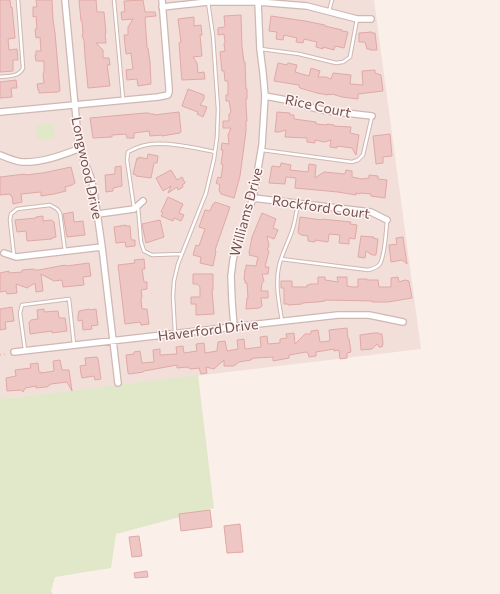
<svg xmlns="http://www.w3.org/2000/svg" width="500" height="594" font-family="Commissioner,sans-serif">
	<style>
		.residential { fill: #f2dfd9 }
		.green { fill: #e0e8c9 }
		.building { fill: #eec7c4; stroke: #e0a9a5 }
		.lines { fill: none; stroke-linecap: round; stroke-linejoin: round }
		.lane-casing { stroke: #cfb7b3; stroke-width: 4.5 }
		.street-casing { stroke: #cfb7b3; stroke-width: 8 }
		.path { stroke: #d4a9a7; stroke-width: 1; stroke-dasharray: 1 3; stroke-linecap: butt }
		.lane { stroke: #fff; stroke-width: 2.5 }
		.street { stroke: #fff; stroke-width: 5.5 }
		.labels { text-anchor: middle; stroke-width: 3; stroke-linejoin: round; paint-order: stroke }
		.street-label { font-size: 14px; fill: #74504f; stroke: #fef4f1 }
	</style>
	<rect width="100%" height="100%" fill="#fbefea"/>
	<path class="residential" d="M0 0H374L421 349 1 399 0 391Z"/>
	<path class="green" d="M53 123 55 138 37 140 36 125Z
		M198 375 214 508 116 534 111 568 55 577 51 591 53 594H0V391L1 399Z"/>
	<path class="building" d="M0 0H10L11 8 12 7 15 38 8 39 9 50 17 49 18 60H13V71L0 72Z
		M36 0H52L53 20 55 33 60 91 58 92 39 93V90H38L37 84 44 83 43 74 44 72V61H36L35 55H36V51H41L40 37 36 38 35 29H37L36 16 33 17V7H37Z
		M79 0H96L97 12H104L106 33H105L106 43H96L103 50V58H109L110 65H107L110 86 88 88 85 57 84 40 82 36 83 33 82 21H81Z
		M143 0 145 12H155L156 16 145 17 147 48H148L150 62 151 84 138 86 137 79 127 80 126 70 133 69 131 54V53L126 54 124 35H128V27L133 19 122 20 121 12H125L124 1Z
		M241 15 242 47 244 62H245L246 89H247V99H246V104L247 121H246V131L240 176 234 198 221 194 219 190 220 185 216 183 218 177 221 178 223 165 221 164 223 150H221L222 143 229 144 228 135 231 128H223V121H229V114L231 112 229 101H226V95H228V81H225L224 71H222L220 52 225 51 224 44 225 42 224 34 218 35V28L224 27 225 26 224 16Z
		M271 16 305 21 325 25V26L342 30V31L348 32 344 48 335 46 334 50 323 47V49L316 47 317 42 304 39 303 43 296 42 297 38 284 35 283 40 276 39 277 32 269 31Z
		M194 17V26L201 25 202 35H200L202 56 193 57 197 63 198 73 204 72 205 79 182 80 181 71V69L179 43 181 42 178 19Z
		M372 32V33H375L377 50H370V49H367L365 42H359V33Z
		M278 63 287 65 288 63 297 65 295 72 309 76 311 68 320 71 318 77H326L331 79 333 73 351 75 350 84 363 85 362 71 375 70V73L381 75 383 91 358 94V99L342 97 332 94 331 95 328 94V95L317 93 300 88 299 87V85L274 81Z
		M16 80 17 88H11L12 97 0 98V82Z
		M188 89 204 95V99L200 105 207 107 203 117 197 114 198 112 182 106Z
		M179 112 181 131 180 133 162 136V135L150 136 149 131 134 133V138H127L126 134 112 135V137L93 138 90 118 145 113H149V114H154V115Z
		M277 112 290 113V115H294V119L316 122V124L327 125V124L334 125V126L351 127 350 133 359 135 356 155 352 148 337 146V148L330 147 331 140 324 142 315 140V143L307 142V138L285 137 286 130 279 132H275Z
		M390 134 392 156 383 157V163L376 164 373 136Z
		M148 154 158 156 157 163H154L151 178 136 176V175L133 174 137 158 139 159V157L147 159Z
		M281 163 291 165 290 170 308 172 309 164 316 165 315 178 324 172 345 174 346 170 352 171V177L362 179 369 178V175L378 176V179L387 180 385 198 371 196V194L360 193V194L356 193V195L338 192 295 188 296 178 286 177 285 184 269 183 272 166 280 167Z
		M121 166 122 186 113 188V191L106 192 105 175 115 174V167Z
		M71 167 75 183 72 185 65 187 66 191 54 194 41 196V192L21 194 22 202 13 204 12 196H11L10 194 0 195V177L25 174V175L43 173Z
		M171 170 177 180 182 177 185 183 182 185 183 187 178 190 177 187 168 193 171 186 163 191 156 178Z
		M168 197 183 204 179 213 184 215 181 221 174 218 173 221 161 216 163 213 161 212Z
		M215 202 230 207 215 250 216 251 213 266 200 263 201 257 193 255 196 245 199 246 205 229 199 227 205 210 210 211 213 204H214Z
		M73 212 74 222 83 221 85 235 67 237 63 214Z
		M262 213 276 219 273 228 278 230 274 239 267 236 269 246 267 250 269 251 265 267H269L268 274H262L264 281 262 283 261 291H268V298H261L262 306 259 308 246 309 247 298H248L247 283H245V280H244L245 269H246V265L256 266 258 257 249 255 250 253H249L252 237Z
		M43 216V221L51 220 54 222 56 237 52 238V239L27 241 26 231 17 232 15 220 36 218V217Z
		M300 217 322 220V219L351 222 350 224 357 225 355 239 349 238V244L339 243 340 235 329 234 328 242 315 240V242L308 241V236L301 235 300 234 298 233Z
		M160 220 164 237 146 243 142 224Z
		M126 225V226H130L131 239 132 240H135V246L126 247 125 242 116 243 114 227Z
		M361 236 374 237 373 238 378 239 376 255H372L366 251 365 258 358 257Z
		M403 237 407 264 402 260 391 262 389 245 397 244 396 238Z
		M144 259 145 269H142L144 282H147V289L141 290 142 297 141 299 142 309H147L149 324 141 325 140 322 125 324 118 265 135 263 134 260Z
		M89 263 91 276 83 277 84 285 63 287 62 280 54 281 41 274 43 291 36 292 35 283 27 288 16 284 17 293 7 294 6 291 0 292V273L9 271V273L22 272V270L34 269V270H39L65 265 66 266Z
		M193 274H213V290H212L214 314 196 315V304H191V297H200V287L197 284H193Z
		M318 277H325V280L338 282 337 277H347V286L352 287H358V279H367V280H378L379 287H391V278L398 277 399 282 405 280 409 281 412 298 388 302H372V301L325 300V301L317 302 302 303V304L288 305V304H284V288H281V281H292V287H307V285H309L310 284H318Z
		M12 307 14 321 5 322 6 329 0 330V309Z
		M44 309V312L58 311 59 318H65L67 331 52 333V331L30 334 29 322 31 320 38 319 37 310Z
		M89 309 90 310 96 309 98 325 91 326 92 329 83 330 82 320 78 321V316L79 311Z
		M347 328 348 339H349L351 352 347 353V358L340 359 339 350 334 351V349L316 352V356L309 357 308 353 306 352 289 355V358L273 361V357L255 358 251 359V360L239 362 234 366H224V360L214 369 206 367 207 373 201 374 199 368 191 369 187 367 177 368V365L144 371 143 372 129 374 128 373 126 355 134 354V352L140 351 142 363 154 362 153 350 160 349V355L177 354 176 347 183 346 184 353 197 351 196 344 204 343 205 353 217 351 218 342 225 341 227 351 238 349 237 340 244 339 245 349 261 347 260 337 267 336 268 344 280 343V339L287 338 286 334 294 333 295 344 305 334H311V331L318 330 320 342 330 341 329 330Z
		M374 333H379V334H382L383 344 382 347H379L377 344 372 349 361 350 360 335Z
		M97 357 98 359 101 379 95 380 94 376 82 378 81 374 80 366 86 365 85 358Z
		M60 360 62 370H69L72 391 67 382 51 384 47 387H45L36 388V386L25 388 23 392 21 390 7 391 6 378 16 376 15 370 31 368 30 364 38 363 39 372H41V373L54 371 53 361Z
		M210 510 212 527 181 531 179 514Z
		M240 524 243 552 227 553 224 526Z
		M139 536 142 556 132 557 129 537Z
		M147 571 148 577 135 578 134 573Z"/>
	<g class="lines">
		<defs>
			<path id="lane" d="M114 0 123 99
				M329 11 332 0
				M261 49 299 54 336 63 343 62 350 57 357 19
				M0 77C9 76 19 77 23 68L18 0
				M262 150 352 162 358 160 363 155 372 116
				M138 207 141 242 144 251 152 255 182 254
				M134 208 127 160 128 152C134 149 139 146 146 145 165 141 196 148 215 152
				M14 256 10 220 11 214 17 209 50 205 57 209 60 213 65 251
				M281 259 368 270C372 269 376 268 379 265 385 259 386 230 387 221
				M282 321C279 303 275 284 279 266 282 253 288 243 292 231 295 223 296 213 298 204
				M175 333 173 296 174 281 178 264 206 193 214 159 217 137 218 109 213 36 208 2
				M25 350 20 313 22 305 69 299 74 345"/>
			<path id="street" d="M65 0 78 138 83 158 91 178 94 192 102 247 118 383
				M162 7 208 2H258L307 6 357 19H371
				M265 96 297 102 310 107 328 111 372 116
				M0 112 158 97 168 95 169 92V88L162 0
				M0 155C7 158 14 161 22 162 42 163 62 155 81 148
				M253 198 371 212 387 220
				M98 214 134 209 143 201
				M4 253 16 257 102 247
				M234 327 232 301 231 276 233 260 237 244 253 198 262 145 265 96 263 73 260 49 258 2
				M14 352 338 315H369L403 322"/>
		</defs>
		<use href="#lane" class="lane-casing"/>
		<use href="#street" class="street-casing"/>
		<path class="path" d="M0 355 7 354"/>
		<use href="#lane" class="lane"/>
		<use href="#street" class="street"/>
	</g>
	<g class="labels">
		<g class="street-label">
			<text transform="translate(318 106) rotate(12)" y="5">Rice Court</text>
			<text transform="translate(87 168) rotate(78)" y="5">Longwood Drive</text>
			<text transform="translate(321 207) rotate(8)" y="5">Rockford Court</text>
			<text transform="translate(246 212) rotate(-75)" y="5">Williams Drive</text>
			<text transform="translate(208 330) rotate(-7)" y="5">Haverford Drive</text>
		</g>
	</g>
</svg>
